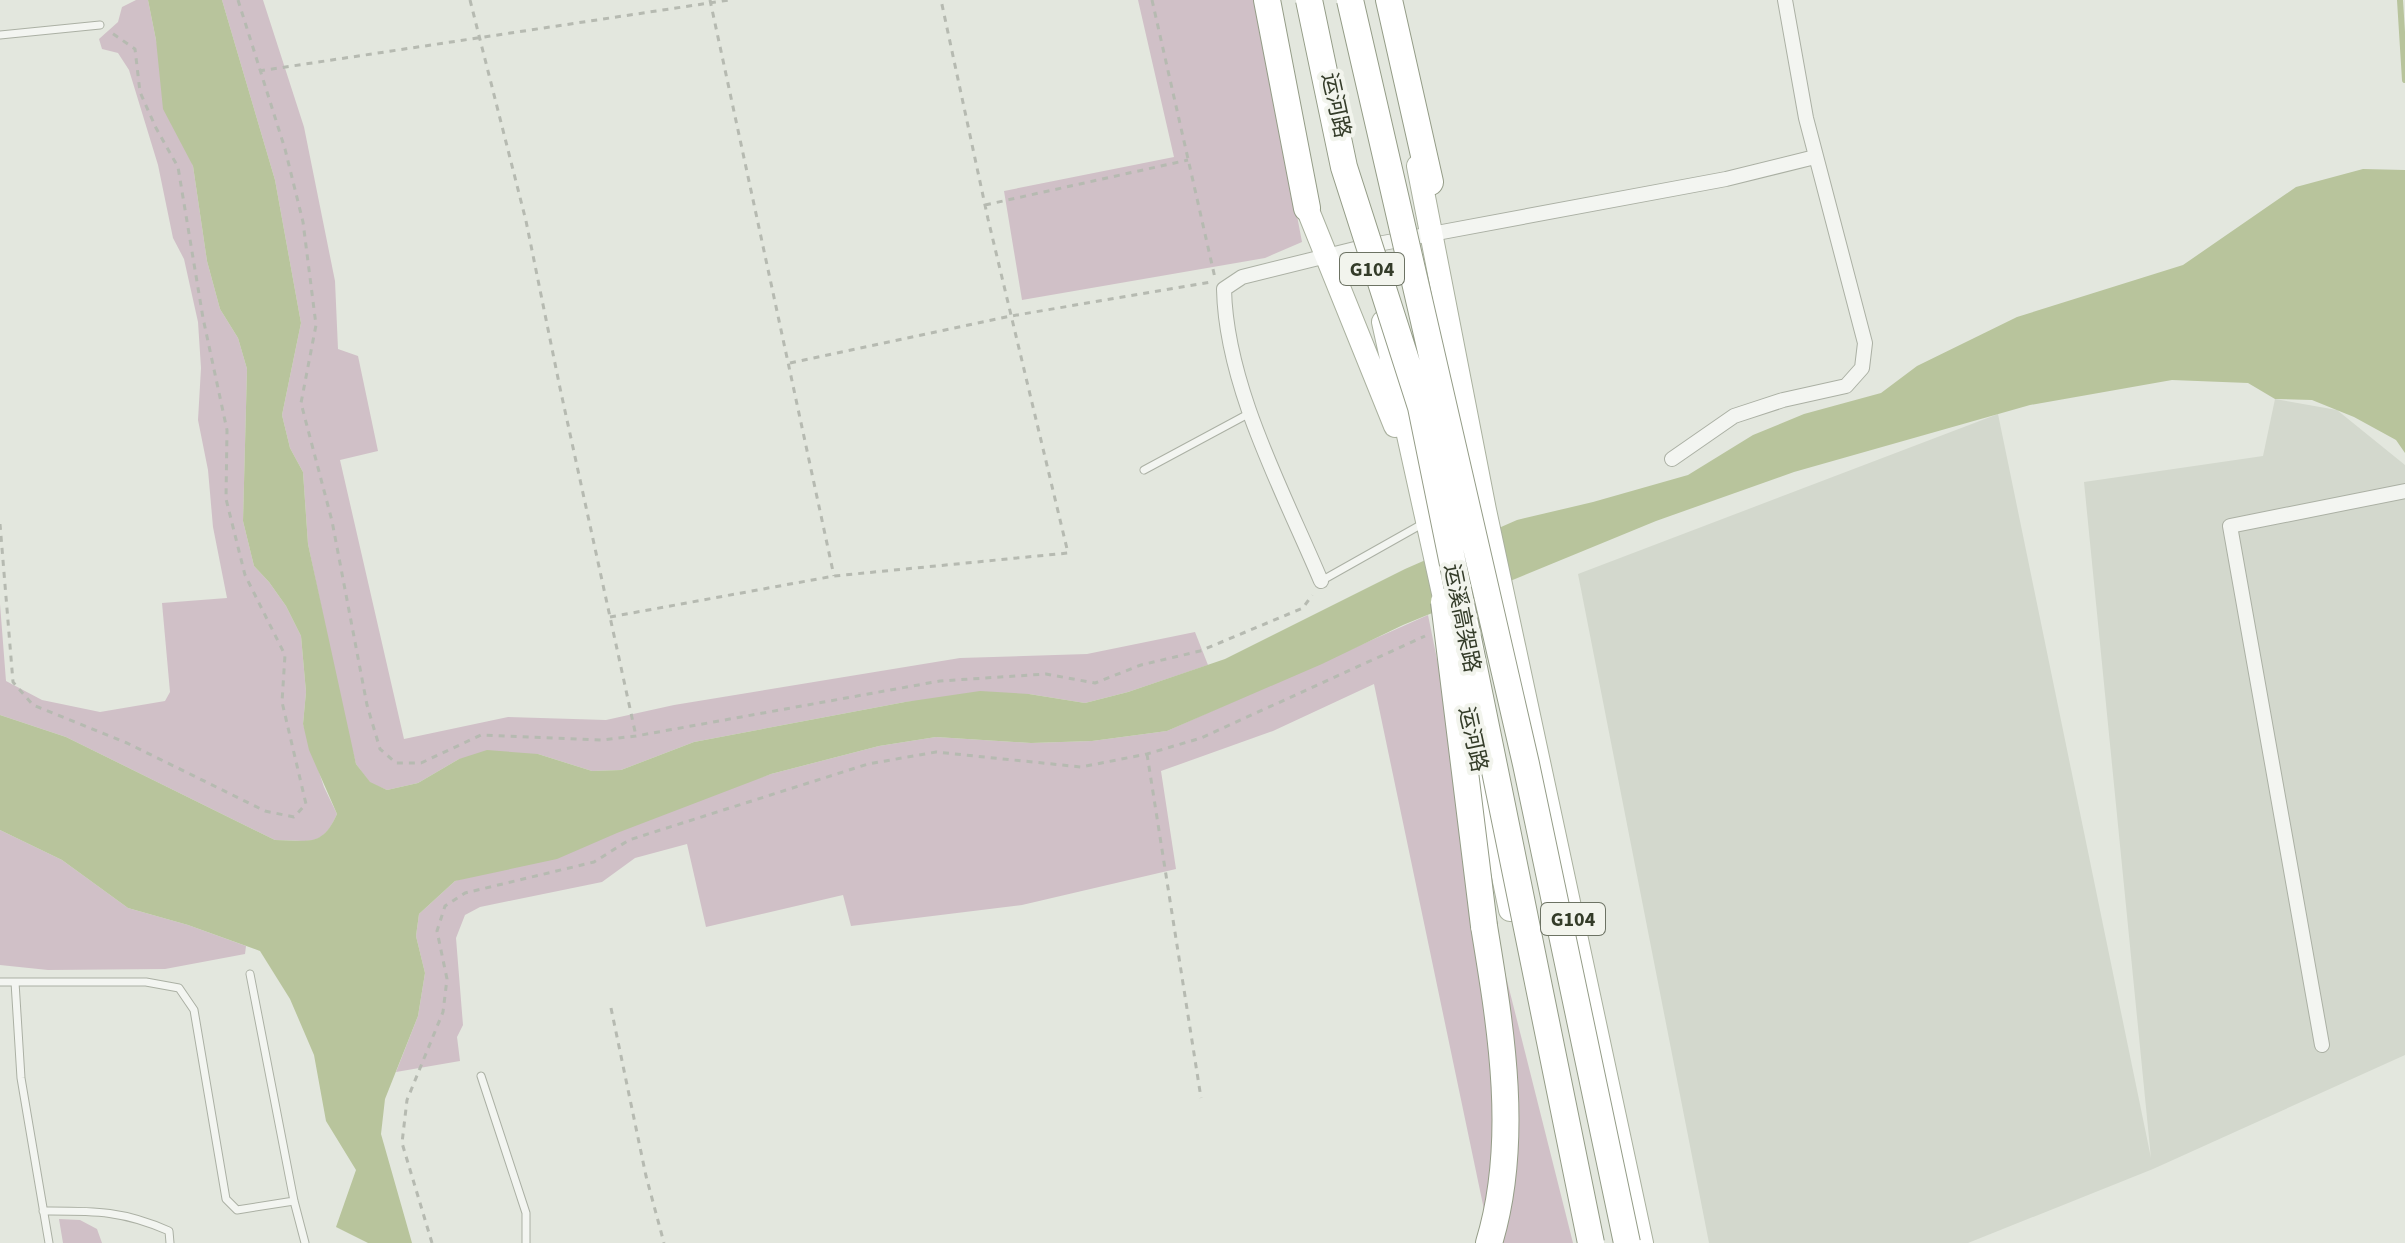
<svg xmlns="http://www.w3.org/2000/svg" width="2405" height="1243" font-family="'Source Sans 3','Noto Sans SC',sans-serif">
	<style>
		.built { fill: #d3d8cd }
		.green { fill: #d0c0c7 }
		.water { fill: #b8c49c }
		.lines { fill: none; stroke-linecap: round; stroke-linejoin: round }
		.stream { stroke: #b8c49c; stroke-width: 6 }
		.lane-casing { stroke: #abb0a4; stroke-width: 9 }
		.street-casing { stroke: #abb0a4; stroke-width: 16 }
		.primary-casing { stroke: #aab19f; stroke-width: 24 }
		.highway-casing { stroke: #949c87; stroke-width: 28 }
		.path { stroke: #b6bab1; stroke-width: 3; stroke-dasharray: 6 6; stroke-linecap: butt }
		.lane { stroke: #f3f5f1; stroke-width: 7 }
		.street { stroke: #f3f5f1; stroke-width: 14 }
		.primary { stroke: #fff; stroke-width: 22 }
		.highway { stroke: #fff; stroke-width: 26 }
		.highway-bridge-casing { stroke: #949c87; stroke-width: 28; stroke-linecap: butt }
		.highway-bridge { stroke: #fff; stroke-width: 26 }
		.labels { text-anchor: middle; stroke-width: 8; stroke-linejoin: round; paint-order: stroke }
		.shield { fill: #f2f4ed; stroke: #6d7364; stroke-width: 2 }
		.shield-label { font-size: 20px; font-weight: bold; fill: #343c29 }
		.street-label { font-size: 22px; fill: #343c29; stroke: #f2f4ed }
	</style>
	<rect width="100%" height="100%" fill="#e3e7de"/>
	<path class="built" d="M2275 399 2337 410 2405 465V1055L2153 1169 1968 1243H1709L1578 574 1998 414 2151 1158 2084 482 2263 456Z"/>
	<path class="green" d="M136 0H148L156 40 193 166 207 261 220 309 238 338 247 369 243 521 254 566 269 582 286 606 301 636 306 692 303 724 324 787 337 814C322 849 308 840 275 840L66 737 0 715V604L6 681 42 700 100 712 165 701 170 692 162 603 227 598 213 527 208 470 198 420 201 368 198 322 184 259 173 238 158 165 129 70 118 53 102 49 99 39 118 22 122 7Z
		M222 0H263L304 127 335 281 338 349 358 356 378 451 340 460 404 739 508 717 606 720 674 705 960 658 1087 654 1195 632 1208 665 1128 692 1085 703 1029 694 905 702 694 742 621 770 592 771 538 754 459 759 418 783 387 790 370 783 356 764 346 725 308 544 303 472 290 448 282 415 301 323 275 180Z
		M1138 0H1256L1302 242 1265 258 1022 300 1004 191 1174 157Z
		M1428 615 1483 885 1573 1243H1491L1374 684 1273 731 1161 771 1176 869 1022 905 851 926 843 895 706 927 687 844 635 858 602 882 480 907 465 915 456 938 463 1025 457 1037 460 1061 396 1072 418 1016 425 973 416 936 419 914 455 881 771 774 879 746 936 737 1031 743 1092 741 1167 731Z
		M0 830 62 860 128 908 188 925 246 946 245 954 165 969 48 970 0 965Z
		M59 1219 80 1220 97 1229 102 1243H63Z"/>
	<path class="water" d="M148 0H222L275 180 301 323 282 415 290 448 303 472 308 544 356 764 370 782 387 790 418 783 459 759 487 750 538 754 592 771 621 770 694 742 905 702 980 691 1029 694 1085 703 1128 692 1225 659 1405 569 1517 520 1593 502 1688 475 1753 435 1804 414 1881 393 1917 366 2017 317 2183 265 2296 187 2363 169 2405 170V453L2396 440 2354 417 2312 400 2275 399 2248 383 2172 380 2030 405 1794 472 1656 521 1403 625 1322 664 1167 731 1092 741 1031 743 936 737 879 746 771 774 617 833 557 859 455 881 419 914 416 936 425 973 418 1016 385 1099 381 1134 412 1243H368L336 1227 356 1170 326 1121 314 1055 290 999 260 951 188 925 128 908 62 860 0 830V715L66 737 275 840C308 840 322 848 337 814L309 750 303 724 306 692 301 636 286 606 269 582 254 566 243 521 247 369 238 338 220 309 207 261 193 166 163 109 156 40Z"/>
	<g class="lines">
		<path class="stream" d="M2400 0 2405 80"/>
		<defs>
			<path id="lane" d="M0 35 100 25
				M1144 470 1250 413
				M1321 581 1424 523
				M250 974 294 1201 305 1243
				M0 982H146L179 988 194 1010 226 1199 237 1210 294 1201
				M15 982 21 1078 49 1243
				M481 1076 526 1213V1243
				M43 1211C93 1211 122 1210 169 1231L170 1243"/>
			<path id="street" d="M1672 459 1734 416 1783 400 1846 386 1862 368 1865 343 1806 118 1785 0
				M1321 581C1283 491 1226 386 1224 289L1242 277 1367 246 1726 179 1815 157
				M2322 1045 2230 526 2405 491"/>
			<path id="primary" d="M1418 166 1485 510 1642 1243
				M1307 208 1395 426
				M1383 322 1448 616
				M1468 709 1510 910"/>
			<path id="highway" d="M1267 0 1307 208
				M1389 0 1430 182
				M1484 926C1501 1029 1520 1141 1489 1243"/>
		</defs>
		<use href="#lane" class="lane-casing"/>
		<use href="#street" class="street-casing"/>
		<use href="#primary" class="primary-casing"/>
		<use href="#highway" class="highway-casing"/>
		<path class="path" d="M238 0 285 149 303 222 316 325 301 403 332 521 367 705 380 749 396 763H421L481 735 602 740 636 736 940 681 1046 674 1095 683 1141 665 1200 651 1303 608 1312 595
			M470 0 526 221 560 388 636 736
			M710 0 834 576
			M1152 0 1215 278
			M259 71 729 0
			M985 205 1188 160
			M790 363 1011 316 1211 282
			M0 524 13 682 33 705 127 743 265 811 294 817 306 804 282 702 285 655 245 575 226 499 227 430 203 318 178 167 156 128 140 92 135 49 109 31
			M610 617 834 576 1068 553 988 219 941 0
			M1147 754 1201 1098
			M611 1008 646 1176 664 1243
			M432 1243 402 1143 407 1100 443 1012 447 979 437 931 445 906 465 893 594 862 629 840 868 764 936 752 1081 767 1147 754 1201 738 1425 636"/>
		<use href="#lane" class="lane"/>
		<use href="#street" class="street"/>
		<use href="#primary" class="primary"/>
		<use href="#highway" class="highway"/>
		<defs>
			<path id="highway-bridge" d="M1309 0 1344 167 1421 407 1591 1243
				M1350 0 1526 764 1627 1243
				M1444 602 1484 926"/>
		</defs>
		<use href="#highway-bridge" class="highway-bridge-casing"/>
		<use href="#highway-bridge" class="highway-bridge"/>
	</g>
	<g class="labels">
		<g class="shield">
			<rect x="1340" y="253" width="64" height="32" rx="6"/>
			<rect x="1541" y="903" width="64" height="32" rx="6"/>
		</g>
		<g class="shield-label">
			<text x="1372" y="276">G104</text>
			<text x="1573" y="926">G104</text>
		</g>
		<g class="street-label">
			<text transform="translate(1337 105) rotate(78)" y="8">运河路</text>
			<text transform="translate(1463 618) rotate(79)" y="8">运溪高架路</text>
			<text transform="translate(1474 739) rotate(78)" y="8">运河路</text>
		</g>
	</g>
</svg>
